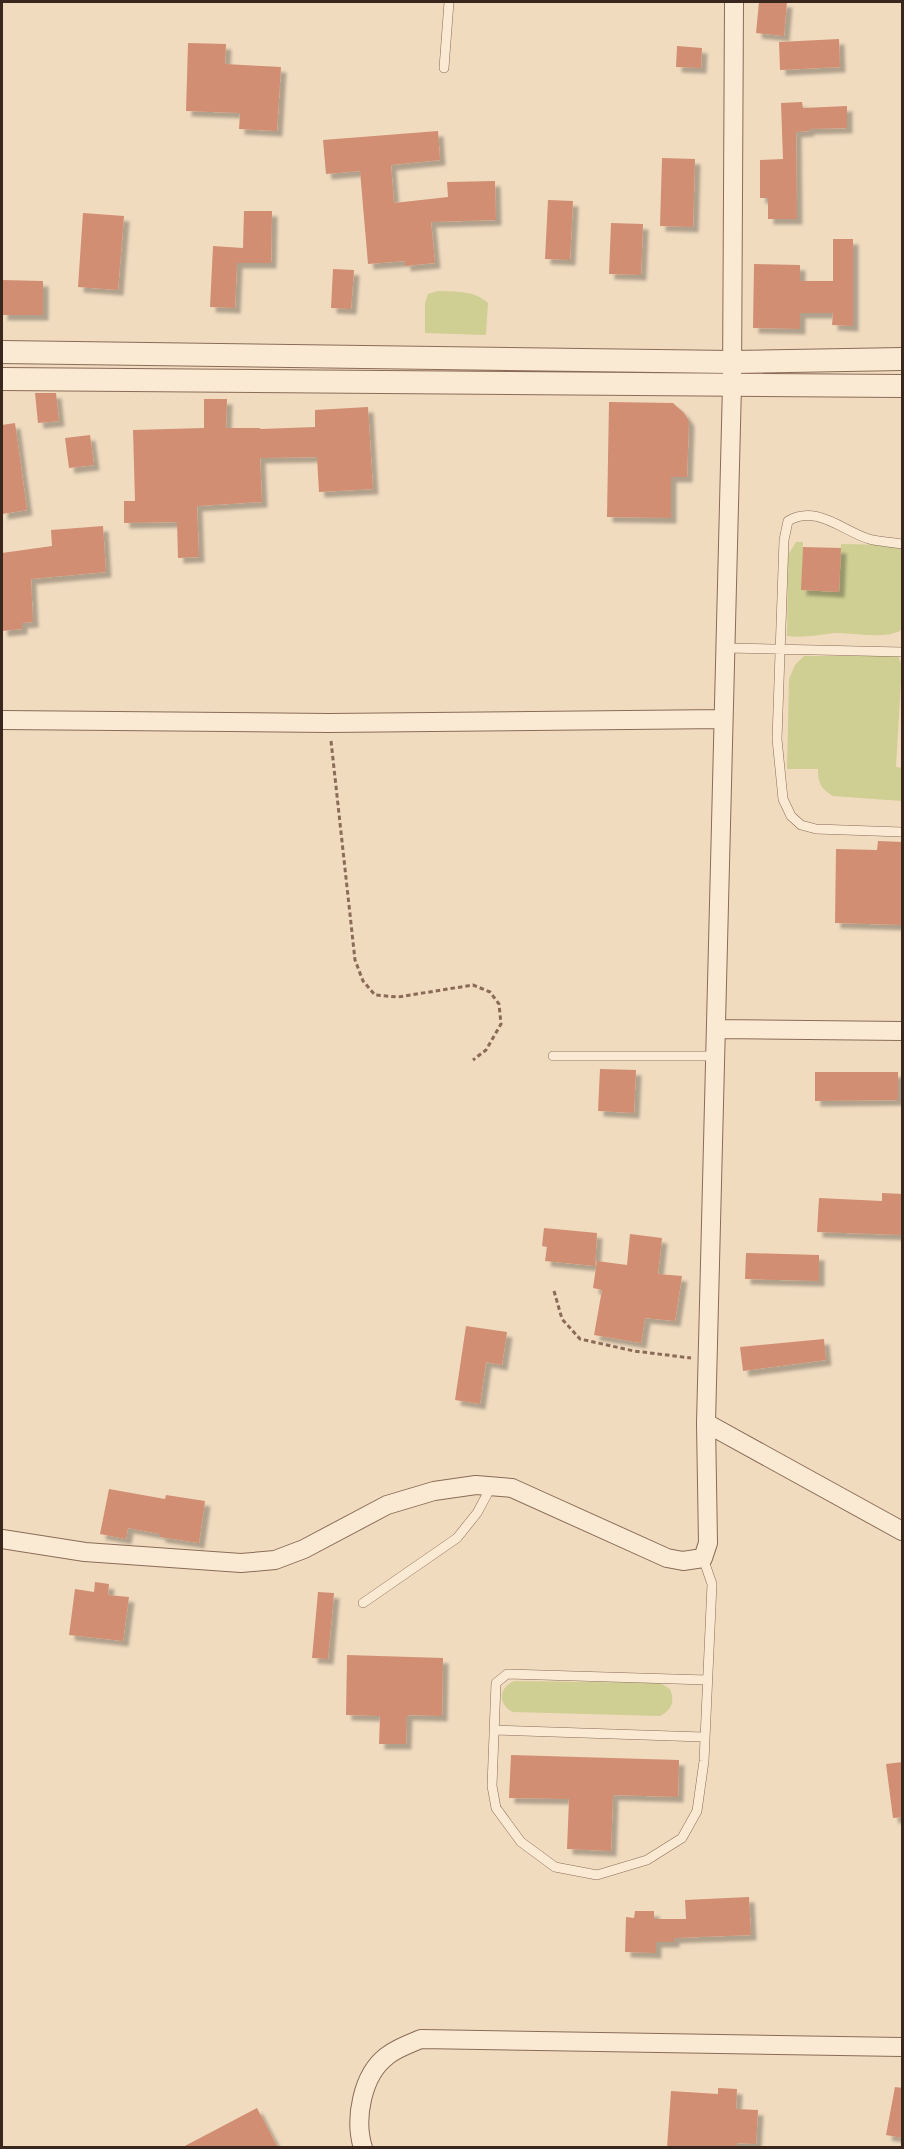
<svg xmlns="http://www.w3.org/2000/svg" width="904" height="2149" font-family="'Crimson Pro',serif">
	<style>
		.green { fill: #cfce93 }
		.building { fill: #d18e73; filter: url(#shadow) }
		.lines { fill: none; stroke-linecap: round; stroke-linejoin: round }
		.service-casing { stroke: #8a6b57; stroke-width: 10 }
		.minor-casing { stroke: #8a6b57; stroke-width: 20 }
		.tertiary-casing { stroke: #8a6b57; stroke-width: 24 }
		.path { stroke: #8a6b57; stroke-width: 3; stroke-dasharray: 4.5 3; stroke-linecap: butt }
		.service { stroke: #fbead3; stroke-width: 9 }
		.minor { stroke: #fbead3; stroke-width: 18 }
		.tertiary { stroke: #fbead3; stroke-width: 22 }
	</style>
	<defs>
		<filter id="shadow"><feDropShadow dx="5.5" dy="5.5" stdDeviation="1.5" flood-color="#0004"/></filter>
	</defs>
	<rect width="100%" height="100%" fill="#f0dbbf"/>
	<path class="green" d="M438 291C456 292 474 290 488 303L486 335 425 333V303L428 294Z
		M796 542H803L802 590 839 592 841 544 887 545 902 549V626L900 631C880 640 856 632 834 633 818 635 804 638 787 636L788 555Z
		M804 656H898L902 665 896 767 902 768V801L833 796C821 789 818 783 818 769H787L789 679 795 665Z
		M514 1681 660 1683 670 1689C675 1701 672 1710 660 1716L513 1712C498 1705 498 1688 514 1681Z"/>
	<path class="building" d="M759 2H787L784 36 756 33Z
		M839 39 840 67 780 70 779 42Z
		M188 43 226 44 225 64 281 67 277 131 239 129 240 113 186 111Z
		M677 46 702 48 701 68 676 67Z
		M802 102 803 108 847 106V128L809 129V131L796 132 797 219H768V198H760V160L783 159 781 103Z
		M438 131 440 160 391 165 394 203 448 197 447 182 495 181 496 220 431 222 435 263 405 266V261L368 264 360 171 326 174 323 140Z
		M662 158 695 159 693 227 660 226Z
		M548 200 573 201 570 260 545 259Z
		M244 211H272L271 263H237L235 308 210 307 213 246 243 248Z
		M83 213 124 216 118 290 78 287Z
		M611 223 643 224 641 275 609 274Z
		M833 239H853V326L832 325 833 313H800V329L753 328 754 264 800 265V281H833Z
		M333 269 354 270 351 309 331 308Z
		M2 280 43 281V315H2Z
		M35 393H56L59 421 38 423Z
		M204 399H227L226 428H260V429L315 427V410L368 407 373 489 319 492 317 457 260 458 262 502 197 506 199 557 178 558 177 522 124 523V501H135L133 430 204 428Z
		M609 402 673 403 684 413 689 421 687 477H671V518L607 517Z
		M15 423 27 510 2 514V425Z
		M90 435 94 465 69 468 65 438Z
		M103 526 106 572 31 579 33 622 22 623V629L2 631V553L52 546 51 530Z
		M803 547 841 548 839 592 801 590Z
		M878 841 903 842V925L835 923 836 849 877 850Z
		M600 1069 636 1070 634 1113 598 1111Z
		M815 1072H898V1100L815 1101Z
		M882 1193 903 1194V1235L817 1232 819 1198 882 1201Z
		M544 1228 597 1233 595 1266 545 1261 547 1247 542 1246Z
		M630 1234 662 1238 658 1274 682 1276 675 1321 645 1318 641 1343 594 1335 602 1290 593 1288 597 1261 627 1265Z
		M746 1253 819 1255V1281L745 1279Z
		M466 1326 507 1332 502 1365 486 1362 480 1404 455 1400Z
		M824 1339 826 1360 743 1371 740 1347Z
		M109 1489 165 1499 166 1495 205 1501 199 1543 160 1537V1534L128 1528 126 1539 100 1534Z
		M95 1582 109 1584 108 1595 129 1597 123 1641 69 1635 75 1589 94 1592Z
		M318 1592 334 1593 328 1659 312 1658Z
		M347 1655 443 1658 442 1716 407 1715 406 1744H379L380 1716 346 1715Z
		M511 1755 679 1760 678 1797 613 1795 611 1851 567 1849 569 1799 509 1798Z
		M903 1762V1817L893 1818 886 1764Z
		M749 1897 751 1935 674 1938V1942H656V1953L625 1952 626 1917 634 1918 635 1911H654V1919H686L685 1900Z
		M895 2087 903 2088V2138L886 2135Z
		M718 2088 737 2089 736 2109 758 2110 756 2144 737 2143V2148H667L671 2091 718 2094Z
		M257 2108 278 2148H181Z"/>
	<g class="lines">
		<defs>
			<path id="service" d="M444 68 449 2
				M902 544C892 542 879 542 869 539 843 531 816 504 788 521L784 540 777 739 783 799 791 816 801 825 816 829 902 832
				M726 648 902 652
				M553 1056H716
				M703 1558 712 1584 704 1761 697 1811 682 1838 647 1860 597 1875 555 1867 521 1842 496 1808 492 1786 496 1683 507 1674 707 1680
				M363 1603 457 1538 477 1513 492 1485
				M494 1730 703 1737"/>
			<path id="minor" d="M2 720 329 723 723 719
				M716 1029 902 1031
				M706 1423 902 1531
				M2 1539 85 1552 241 1563 275 1560 304 1549 387 1505 434 1491 476 1485 512 1488 667 1558 683 1561 703 1558 708 1543 706 1423 732 385 734 2
				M363 2148C354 2119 362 2075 387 2056 397 2048 409 2044 421 2039L902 2047"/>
			<path id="tertiary" d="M2 352 731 362 902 359
				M2 379 902 386"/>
		</defs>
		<use href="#service" class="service-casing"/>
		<use href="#minor" class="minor-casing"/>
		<use href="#tertiary" class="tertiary-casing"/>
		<path class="path" d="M331 741 355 960 363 981 375 995 398 997 473 985 490 992 499 1004 501 1024 486 1050 473 1060
			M554 1291 562 1319 580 1339 634 1351 691 1358"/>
		<use href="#service" class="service"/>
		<use href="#minor" class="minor"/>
		<use href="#tertiary" class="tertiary"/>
	</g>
	<rect width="904" height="2149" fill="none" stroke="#39261c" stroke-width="6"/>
</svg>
